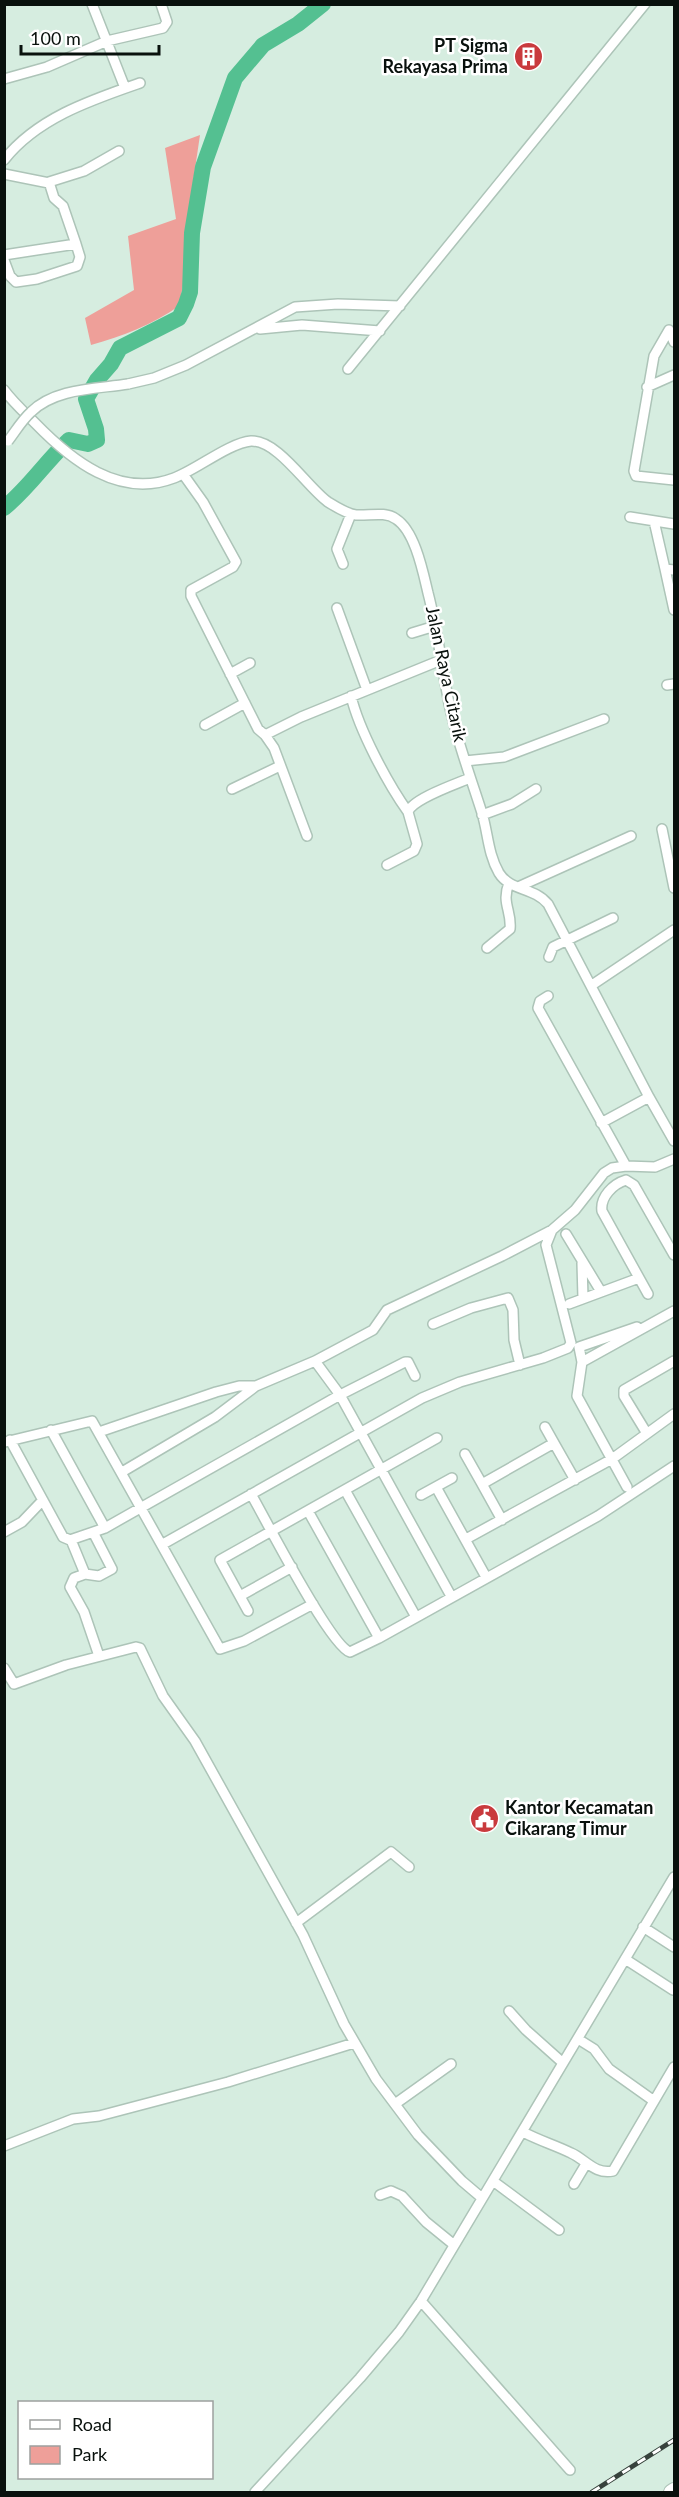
<svg xmlns="http://www.w3.org/2000/svg" width="679" height="2497" font-family="Lato,sans-serif">
	<style>
		.green { fill: #ee9f99 }
		.lines { fill: none; stroke-linecap: round; stroke-linejoin: round }
		.river { stroke: #54c091; stroke-width: 16 }
		.minor-casing { stroke: #adc4b8; stroke-width: 12 }
		.highway-casing { stroke: #adc4b8; stroke-width: 16 }
		.minor { stroke: #fff; stroke-width: 9 }
		.highway { stroke: #fff; stroke-width: 14 }
		.rail-casing { stroke: #37423c; stroke-width: 5 }
		.rail { stroke: #fff; stroke-width: 3; stroke-dasharray: 9; stroke-linecap: butt }
		.minor-bridge-casing { stroke: #adc4b8; stroke-width: 12; stroke-linecap: butt }
		.minor-bridge { stroke: #fff; stroke-width: 9 }
		.labels { text-anchor: middle; stroke-width: 5; stroke-linejoin: round; paint-order: stroke }
		.poi-label { font-size: 18px; font-weight: bold; fill: #09110d; stroke: #fff; text-anchor: end }
		.street-label { font-size: 18px; fill: #09110d; stroke: #fff }
	</style>
	<rect width="100%" height="100%" fill="#d6ede0"/>
	<path class="green" d="M200 135 188 216 185 275 179 306C152 325 123 336 91 345L85 318 134 290 128 236 176 219 165 148Z"/>
	<g class="lines">
		<path class="river" d="M4 508C29 488 46 461 69 440L88 444 97 440 96 429 86 399 97 380 111 364 120 348 179 318 186 304 190 292 192 233 203 167 235 78 263 45 298 24 323 4"/>
		<defs>
			<path id="minor" d="M92 4 125 88
				M4 79 47 67 107 41 163 28 167 22 161 4
				M4 160C37 118 91 100 140 83
				M4 174 49 183
				M4 255 76 244 63 206 54 198 49 182 84 171 119 151
				M4 260 10 276 16 282 37 279 77 266 80 257 76 244
				M260 329 302 325 380 331
				M674 342 669 330 654 356 634 471 636 476 674 480
				M348 369 645 4
				M128 384 154 378 186 365 295 307 338 304 400 306
				M647 387 674 375
				M4 390C13 402 25 413 35 423 71 460 119 499 174 478 196 470 229 443 251 441 278 440 307 487 328 502 336 507 347 514 356 515 369 516 385 511 396 519 415 531 423 572 428 593 438 631 442 670 450 708 458 744 471 778 482 813 488 833 488 854 499 873 510 891 534 887 548 904L649 1097 674 1141
				M183 474 203 502 236 562 233 567 191 590V596L258 729 265 735 301 717 441 660
				M630 517 674 524
				M654 521 665 569
				M343 564 337 549 351 514
				M674 570 665 569 674 610
				M337 608 367 690
				M412 633 435 626
				M230 674 250 663
				M667 685 674 684
				M351 696C359 730 388 784 408 812
				M205 725 245 703
				M265 735 274 748 307 836
				M465 761 504 757 604 719
				M232 789 280 766
				M482 815 512 804 536 789
				M662 829 674 888
				M387 865 414 851 417 844 408 812C412 799 456 784 470 778
				M518 887 631 836
				M487 948 510 929C512 911 501 903 509 883
				M549 957 553 947 613 918
				M592 985 674 930
				M548 996 540 1001 538 1008 626 1166
				M601 1123 649 1097
				M566 1234 600 1290
				M582 1263 583 1298
				M648 1294 602 1211C600 1197 613 1184 626 1180L634 1185 674 1255
				M569 1304 639 1278
				M433 1324 471 1308 508 1298 513 1310 514 1340 520 1365
				M315 1361 340 1395 451 1596
				M582 1362 579 1347 637 1327
				M545 1427 554 1443
				M51 1430 105 1528
				M99 1432 216 1392 239 1386H256
				M646 1432 624 1396V1390L674 1361
				M10 1440 63 1537 70 1540 105 1528 340 1395 405 1362H408L415 1376
				M5 1442 92 1421 220 1649 244 1641 313 1604
				M465 1454 482 1484
				M122 1472 215 1417 256 1386 315 1361 373 1330 387 1310 502 1256 550 1231
				M436 1487 486 1577
				M627 1487 577 1396 582 1362 674 1311
				M345 1490 416 1617
				M251 1494C265 1518 330 1646 350 1652L379 1638 598 1516 674 1466
				M421 1495 452 1478
				M308 1511 379 1638
				M502 1520 482 1484 554 1443 575 1480
				M4 1532 22 1522 43 1500
				M466 1539 612 1459 674 1414
				M71 1540 85 1574 74 1578 70 1587 84 1612 99 1656
				M163 1544 422 1398 460 1382 543 1358 568 1348 571 1343 546 1245 552 1230 575 1210 604 1173 612 1168 626 1166 655 1167 674 1159
				M85 1574 99 1576 112 1569 93 1532
				M240 1596 292 1567
				M248 1611 220 1560 437 1438
				M4 1668 14 1684 66 1665 136 1647 140 1648 163 1696 195 1741 303 1935 344 2024 376 2079 418 2135 462 2181 482 2198
				M296 1923 391 1852 409 1867
				M643 1927 674 1947
				M625 1959 673 1990
				M509 2011 526 2030 563 2063
				M578 2039 594 2049 609 2069 654 2101
				M395 2104 451 2064
				M523 2132C540 2141 555 2145 571 2153 585 2159 595 2175 613 2171L674 2067
				M4 2146 73 2119 99 2116 228 2082 354 2043
				M493 2181 559 2230
				M574 2184 586 2164
				M380 2195 391 2191 402 2196 426 2222 453 2244
				M421 2301 570 2470
				M255 2492 360 2378 399 2332 421 2301 674 1877"/>
			<path id="highway" d="M671 2492 674 2490"/>
		</defs>
		<use href="#minor" class="minor-casing"/>
		<use href="#highway" class="highway-casing"/>
		<use href="#minor" class="minor"/>
		<use href="#highway" class="highway"/>
		<defs>
			<path id="rail" d="M592 2492 674 2440"/>
		</defs>
		<use href="#rail" class="rail-casing"/>
		<use href="#rail" class="rail"/>
		<defs>
			<path id="minor-bridge" d="M8 441C15 432 22 420 31 412 55 388 97 389 128 384"/>
		</defs>
		<use href="#minor-bridge" class="minor-bridge-casing"/>
		<use href="#minor-bridge" class="minor-bridge"/>
	</g>
	<defs>
		<symbol id="building-disc" viewBox="-11 -11 22 22"><circle r="9.5" fill="#c93a3d" stroke="#fff"/><path d="M-4-6H4V6H1V3H-1V6H-4ZM-2.5-4.3h1.7v1.8h-1.7ZM.8-4.3h1.7v1.8H.8ZM-2.5-1h1.7V.8h-1.7ZM.8-1h1.7V.8H.8Z" fill="#fff"/></symbol>
		<symbol id="civic-disc" viewBox="-11 -11 22 22"><circle r="9.5" fill="#c93a3d" stroke="#fff"/><path d="M-.6-6.5H3V-4.5H.6V-3L4-1V1h2V6H-6V1h2V-1L-.6-3ZM-1.2 2.5V6h2.4V2.5Z" fill="#fff"/></symbol>
	</defs>
	<g fill-rule="evenodd">
		<use href="#building-disc" x="512" y="40" width="33" height="33"/>
		<use href="#civic-disc" x="468" y="1802" width="33" height="33"/>
	</g>
	<g class="labels">
		<g class="poi-label">
			<text x="508" y="52">PT Sigma<tspan x="508" dy="21">Rekayasa Prima</tspan></text>
			<text x="505" y="1814" text-anchor="start">Kantor Kecamatan<tspan x="505" dy="21">Cikarang Timur</tspan></text>
		</g>
		<g class="street-label">
			<text transform="translate(446 674) rotate(78)" y="6">Jalan Raya Citarik</text>
		</g>
	</g>
	<rect width="679" height="2497" fill="none" stroke="#09110d" stroke-width="12"/>
	<rect x="18" y="2401" width="195" height="78" fill="#ffffff" stroke="#9da09e" stroke-width="1.5"/>
	<rect x="30" y="2420" width="30" height="9" fill="#ffffff" stroke="#9da09e" stroke-width="1.5"/>
	<text x="72" y="2431" font-size="18" fill="#09110d">Road</text>
	<rect x="30" y="2446" width="30" height="18" fill="#ee9f99" stroke="#9da09e" stroke-width="1.5"/>
	<text x="72" y="2461" font-size="18" fill="#09110d">Park</text>
	<path d="M21 45v9h138v-9" fill="none" stroke="#09110d" stroke-width="3"/>
	<text x="30" y="45" font-size="18" fill="#09110d" stroke="#ffffff" stroke-width="4.5" paint-order="stroke">100 m</text>
</svg>
